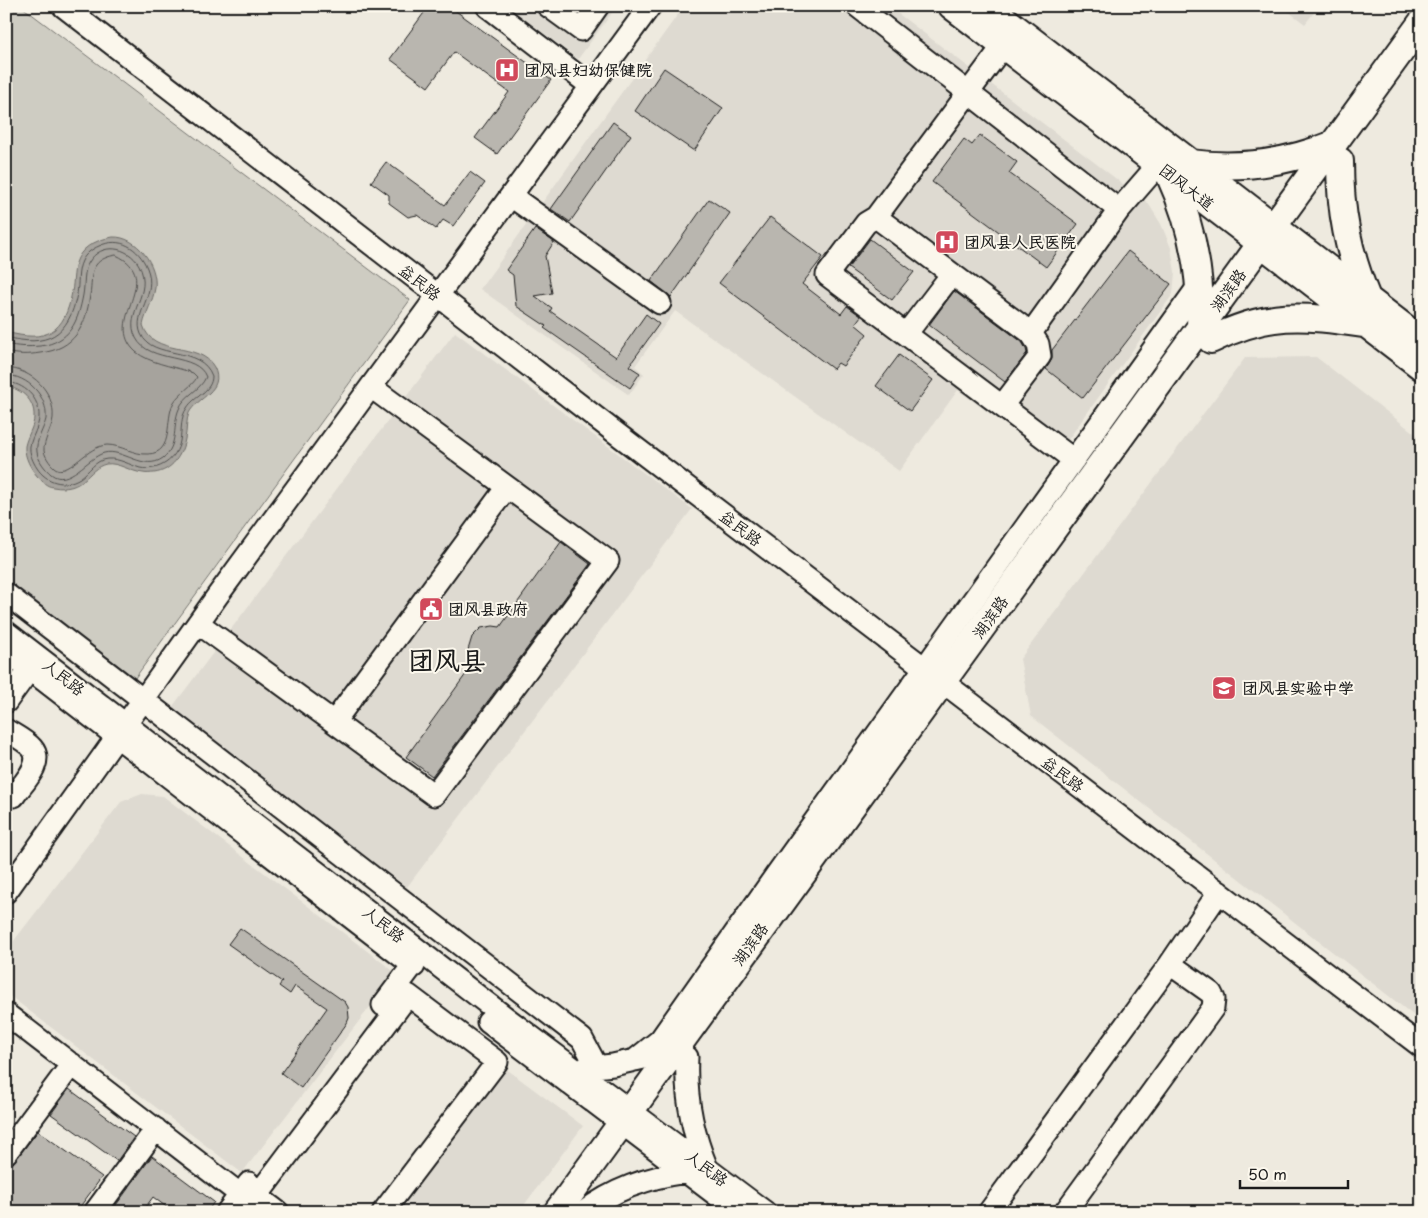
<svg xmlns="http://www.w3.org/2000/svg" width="1428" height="1218" font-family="'Playpen Sans','LXGW WenKai TC',sans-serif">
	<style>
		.built { fill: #dedad1 }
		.green { fill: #ceccc2; stroke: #75746f }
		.water { fill: #a6a39d; stroke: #6f6d69 }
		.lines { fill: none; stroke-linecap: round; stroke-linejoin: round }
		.shore { stroke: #535250; stroke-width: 1 }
		.building { fill: #b9b6af; stroke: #1c1c1c }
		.minor-casing { stroke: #1c1c1c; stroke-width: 25 }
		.major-casing { stroke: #1c1c1c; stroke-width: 30 }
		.minor { stroke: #fbf7ec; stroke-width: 21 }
		.major { stroke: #fbf7ec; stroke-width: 26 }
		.labels { text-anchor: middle; stroke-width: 4; stroke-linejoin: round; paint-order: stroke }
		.poi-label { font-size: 16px; font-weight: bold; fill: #1c1c1c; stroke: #fbf7ec; text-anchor: start }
		.street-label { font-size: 16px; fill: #1c1c1c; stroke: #fbf7ec }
		.town-label { font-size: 26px; font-weight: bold; fill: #1c1c1c; stroke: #fbf7ec }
	</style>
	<rect width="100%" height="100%" fill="#eeeadf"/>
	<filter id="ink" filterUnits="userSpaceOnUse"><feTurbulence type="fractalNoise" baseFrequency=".02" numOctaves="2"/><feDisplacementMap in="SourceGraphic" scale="10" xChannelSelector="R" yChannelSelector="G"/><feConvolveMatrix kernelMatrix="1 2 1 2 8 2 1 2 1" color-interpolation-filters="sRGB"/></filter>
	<g filter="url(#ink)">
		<path class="built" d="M508 6H617L578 59Z
			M684 6H888L1148 203 1161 224 1171 248 1175 272 1173 294 1054 459 958 390 899 471 675 311 635 366 644 374 629 395 480 289Z
			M1281 6H1319L1305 24Z
			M455 332 692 509 407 887 170 710Z
			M1316 357 1422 439V1022L1031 716 1020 659 1245 358Z
			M142 794 163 796 396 973 242 1173 6 993V951L121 802Z
			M497 1062 583 1126 519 1212H383Z"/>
		<path class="green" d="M6 6H21L410 300 135 678 6 581Z"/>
		<path class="water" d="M113 237C137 236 158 265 155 288 153 301 146 312 143 325 152 357 200 341 214 367 226 391 197 397 189 413 186 420 187 431 185 439 182 455 172 471 154 473 151 473 147 474 143 473 131 472 118 462 106 464 86 469 85 493 53 487 46 486 43 482 38 477 31 469 24 457 25 446 27 436 34 427 34 417 35 400 21 389 6 386V332C46 343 65 333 72 292 74 281 73 268 78 258 84 245 100 239 113 237Z"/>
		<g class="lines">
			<path class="shore" d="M6 337C47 348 69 336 77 294 79 283 77 271 82 261 85 254 92 249 99 246 120 236 139 248 147 268 158 295 132 313 141 334 152 360 201 345 212 376 212 392 194 396 187 408 180 417 182 430 180 441 177 459 159 472 140 468 130 465 119 458 107 459 95 460 89 472 80 478 64 488 46 482 37 468 33 462 29 453 30 446 32 436 39 427 39 417 40 398 24 383 6 382
				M6 344C18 347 28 347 40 346 70 342 78 322 83 295 85 285 83 271 89 262 101 242 128 246 139 265 154 295 123 312 136 338 149 364 197 352 206 377 200 391 184 395 179 409 172 425 179 445 163 458 144 472 123 448 104 453 88 457 68 488 51 474 45 469 38 460 37 452 35 441 44 429 46 419 48 396 28 376 6 375
				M6 352C18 355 28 355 40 353 75 349 86 326 90 295 92 286 90 272 96 265 100 259 109 256 116 255 166 278 101 321 136 352 150 363 171 366 187 371L193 373 197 377C192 387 180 392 174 402 164 419 175 453 148 454 134 455 121 445 107 445 87 446 71 474 57 469 52 467 45 457 44 451 43 442 52 428 53 418 55 392 32 369 6 368"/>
		</g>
		<path class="building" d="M429 6H449L551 80 497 154 475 138 509 92 454 52 428 87 390 59Z
			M664 68 723 108 694 151 635 111Z
			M613 122 631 135 570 222 551 209Z
			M980 135 1017 162 1009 173 1078 224 1046 267 932 182 964 139 972 145Z
			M386 162 445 205 470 172 485 183 453 226 443 220 436 229 417 215 408 217 389 203V195L371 182Z
			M709 199 730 213 671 297 651 281Z
			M770 217 823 257 802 284 841 314 847 306 861 316 855 324 867 334 843 366 838 363 833 369 719 283Z
			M535 229 554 242 545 256 552 293 535 296 552 308 550 311 616 357 646 314 659 324 629 366 640 373 630 388 544 328 546 326 516 306 513 275 506 270Z
			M870 239 914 272 892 300 848 268Z
			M1128 251 1171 284 1083 398 1046 369 1052 359V350Z
			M954 291 1022 342 1026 349 1027 353 1005 382 929 325Z
			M899 355 933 380 910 411 876 386Z
			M561 542 590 564 432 776 406 757 474 663 468 650 472 637 481 628 493 626 500 627Z
			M240 928 345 1002 348 1007 349 1018 347 1023 301 1088 281 1073 327 1008 295 986 290 994 279 986 282 982 228 944Z
			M69 1089 134 1137 117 1161 51 1114Z
			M38 1131 102 1177 76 1212H6V1172Z
			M152 1156 214 1202 207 1212H173L153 1197 142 1212H111Z"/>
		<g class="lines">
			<defs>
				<path id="minor" d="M63 6 616 433 1422 1047
					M487 6 591 86
					M548 6 581 30 598 6
					M857 6 1119 210 1158 165
					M1003 46 876 217 866 223 827 275 1074 460
					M511 196 660 303
					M876 217 1031 333 1119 210
					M906 334 952 274
					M1002 406 1040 356 1038 344 1031 333
					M6 594 582 1039 597 1067
					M198 623 434 795 608 561 371 387
					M6 632 505 1017 765 1212
					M6 651 414 966
					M6 702 30 669
					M334 722 507 487
					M6 730C14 735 26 741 32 748 45 763 22 784 14 796
					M6 892 218 595 650 6
					M383 1005 413 965
					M6 1014 263 1212
					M488 1022 739 1212
					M687 1057C685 1096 692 1132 707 1168
					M635 1060 660 1040 776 875 1200 284
					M585 1068 613 1065 648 1057
					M6 1153 72 1064
					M95 1212 156 1129
					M227 1212 249 1183
					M278 1212 257 1196 408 995 497 1062 383 1212
					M584 1212C614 1189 649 1177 686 1172
					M989 1212 1170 964 1219 892
					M1065 1212 1213 1008 1214 999 1211 993 1170 964"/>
				<path id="major" d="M952 6 1422 367
					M987 6 1422 341
					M1340 161C1340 211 1348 252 1367 298
					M1190 163C1241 170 1287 163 1334 144
					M1169 174C1192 224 1202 273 1200 328
					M1211 340C1268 311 1303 315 1363 324
					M557 1212C843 814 1136 420 1422 22"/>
			</defs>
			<use href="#minor" class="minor-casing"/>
			<use href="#major" class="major-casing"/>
			<use href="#minor" class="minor"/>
			<use href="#major" class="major"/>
		</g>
	</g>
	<defs>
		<symbol id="hospital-square" viewBox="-11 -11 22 22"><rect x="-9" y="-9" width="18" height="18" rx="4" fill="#d1495b" stroke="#fbf7ec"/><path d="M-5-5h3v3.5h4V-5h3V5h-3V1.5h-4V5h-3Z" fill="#fff"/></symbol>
		<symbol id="civic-square" viewBox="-11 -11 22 22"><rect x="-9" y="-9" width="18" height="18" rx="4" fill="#d1495b" stroke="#fbf7ec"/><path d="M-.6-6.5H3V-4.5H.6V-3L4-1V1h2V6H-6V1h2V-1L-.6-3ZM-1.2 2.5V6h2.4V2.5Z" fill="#fff"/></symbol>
		<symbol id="school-square" viewBox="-11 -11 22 22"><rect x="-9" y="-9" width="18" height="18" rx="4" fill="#d1495b" stroke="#fbf7ec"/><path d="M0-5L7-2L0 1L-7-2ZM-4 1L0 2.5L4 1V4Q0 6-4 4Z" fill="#fff"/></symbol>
	</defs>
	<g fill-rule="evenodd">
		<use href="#hospital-square" x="493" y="56" width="28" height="28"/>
		<use href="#hospital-square" x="933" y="228" width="28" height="28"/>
		<use href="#civic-square" x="417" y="595" width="28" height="28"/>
		<use href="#school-square" x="1210" y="674" width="28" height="28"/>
	</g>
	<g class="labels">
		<g class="poi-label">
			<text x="524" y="76">团风县妇幼保健院</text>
			<text x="964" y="248">团风县人民医院</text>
			<text x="448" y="615">团风县政府</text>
			<text x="1242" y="694">团风县实验中学</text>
		</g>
		<g class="street-label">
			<text transform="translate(1187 187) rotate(38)" y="6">团风大道</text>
			<text transform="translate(420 282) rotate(38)" y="6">益民路</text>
			<text transform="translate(1228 290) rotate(-54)" y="6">湖滨路</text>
			<text transform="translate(741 528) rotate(37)" y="6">益民路</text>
			<text transform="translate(990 617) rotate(-54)" y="6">湖滨路</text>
			<text transform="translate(64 677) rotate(38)" y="6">人民路</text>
			<text transform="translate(1063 774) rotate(37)" y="6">益民路</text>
			<text transform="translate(384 924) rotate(38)" y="6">人民路</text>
			<text transform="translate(750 944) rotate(-54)" y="6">湖滨路</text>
			<text transform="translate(707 1168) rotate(37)" y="6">人民路</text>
		</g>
		<g class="town-label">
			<text x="447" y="670">团风县</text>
		</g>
	</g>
	<rect width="1428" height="1218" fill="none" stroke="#fbf7ec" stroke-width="25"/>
	<rect x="12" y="12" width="1403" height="1193" fill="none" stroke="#1c1c1c" stroke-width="2" filter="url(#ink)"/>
	<path d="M1240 1180v8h108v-8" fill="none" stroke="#1c1c1c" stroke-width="2.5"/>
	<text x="1248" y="1180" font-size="15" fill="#1c1c1c" stroke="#fbf7ec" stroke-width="4" paint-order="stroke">50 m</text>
</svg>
